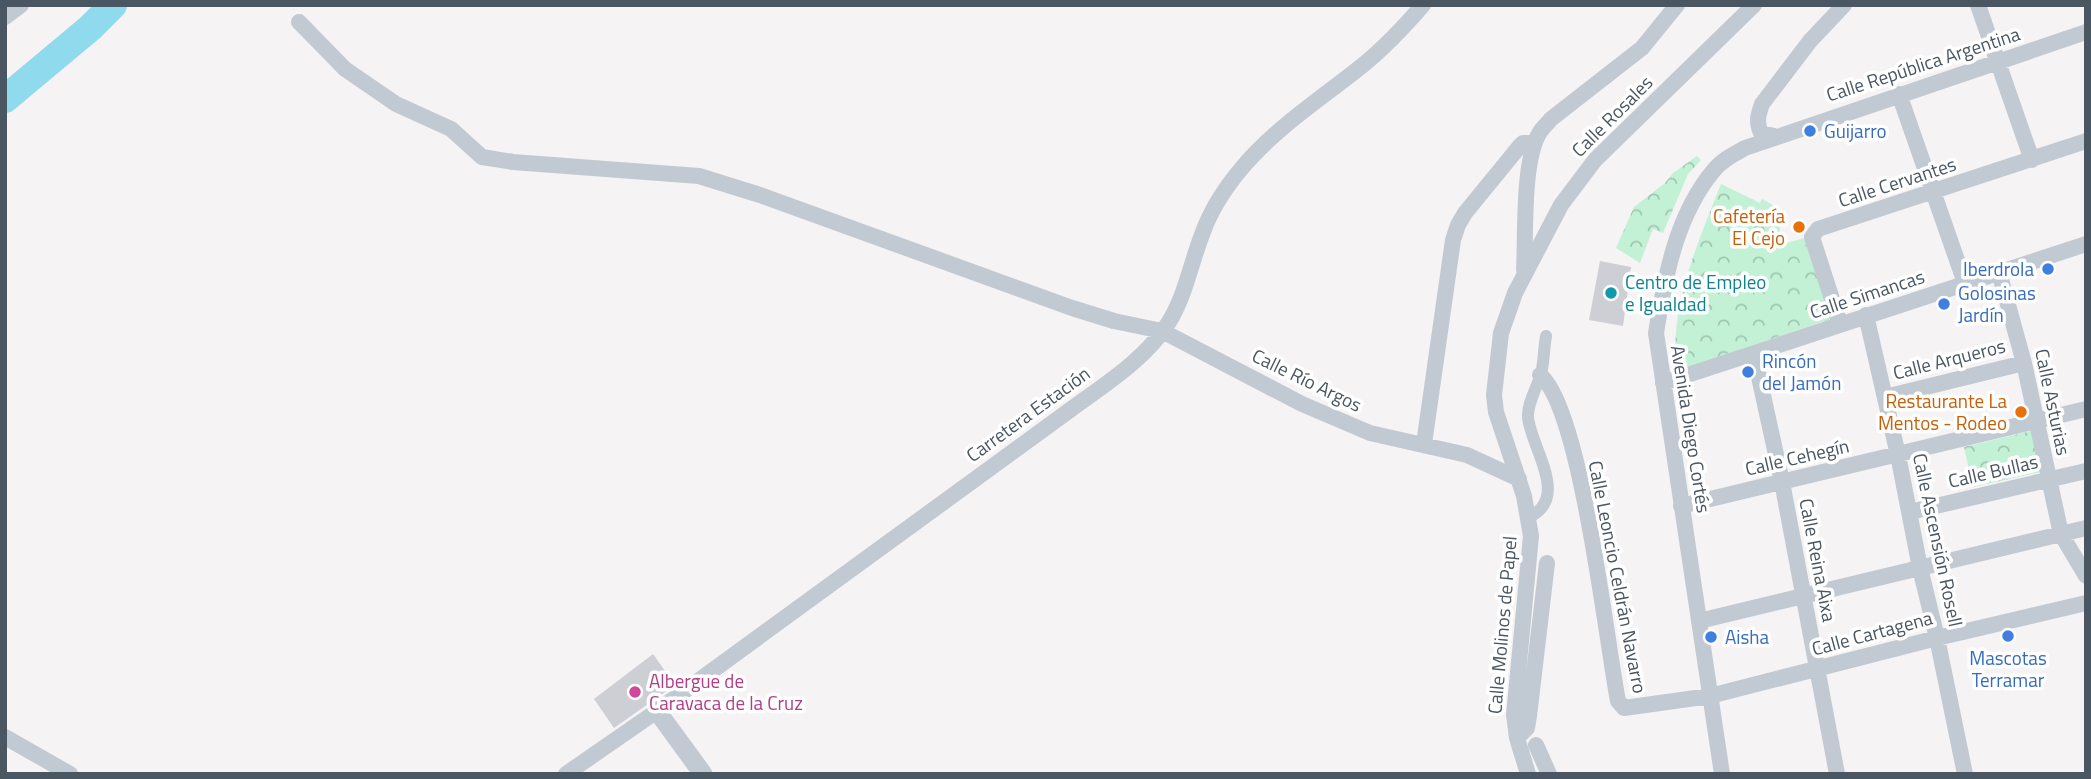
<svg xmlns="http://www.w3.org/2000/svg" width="2091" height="779" font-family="'Titillium Web',sans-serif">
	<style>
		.park { fill: url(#park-crowns) }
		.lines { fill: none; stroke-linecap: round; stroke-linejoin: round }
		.river { stroke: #90daee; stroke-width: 28 }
		.building { fill: #cdcfd5 }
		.pedestrian { stroke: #c1cad2; stroke-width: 12 }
		.minor { stroke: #c1cad2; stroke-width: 16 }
		.tertiary { stroke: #c1cad2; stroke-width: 19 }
		.shop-dot { fill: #3f7fe0; stroke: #fff; stroke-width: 2.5 }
		.food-dot { fill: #e8710a; stroke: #fff; stroke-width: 2.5 }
		.culture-dot { fill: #0f9aa8; stroke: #fff; stroke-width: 2.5 }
		.hotel-dot { fill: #d1479c; stroke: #fff; stroke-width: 2.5 }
		.labels { text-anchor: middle; stroke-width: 7; stroke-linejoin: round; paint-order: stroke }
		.street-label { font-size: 19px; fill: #4a5661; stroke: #fff }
		.shop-label { font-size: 19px; fill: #366cbe; stroke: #fff; text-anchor: start }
		.food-label { font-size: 19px; fill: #c56008; stroke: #fff; text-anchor: end }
		.culture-label { font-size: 19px; fill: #0d838f; stroke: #fff; text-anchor: start }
		.hotel-label { font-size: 19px; fill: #b23c85; stroke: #fff; text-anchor: start }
	</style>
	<defs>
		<pattern id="park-crowns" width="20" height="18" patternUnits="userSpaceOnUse" patternTransform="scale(1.75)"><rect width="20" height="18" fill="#c3f1d5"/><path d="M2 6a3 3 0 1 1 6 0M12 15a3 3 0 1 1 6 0" fill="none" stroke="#a0c6b0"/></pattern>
	</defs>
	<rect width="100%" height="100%" fill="#f5f3f3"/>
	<path class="park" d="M1697 156 1701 160 1688 174 1663 233 1653 229 1640 263 1616 248 1634 207 1665 183 1673 173Z
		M1721 184 1760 203 1762 199 1773 205 1781 233 1774 235 1777 246 1804 238 1831 319 1676 371C1670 304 1697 245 1721 184Z
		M2031 431 2041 472 1973 487 1964 447Z"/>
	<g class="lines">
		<path class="river" d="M5 99 90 28 113 5"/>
	</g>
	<path class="building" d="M1600 261 1631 267 1623 326 1589 320Z
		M653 654 675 685 614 728 594 699Z"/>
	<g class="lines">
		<path class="pedestrian" d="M1529 517C1571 498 1530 446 1528 417 1527 402 1539 385 1542 369 1544 359 1544 347 1546 336"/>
		<path class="minor" d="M1978 5 2032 160
			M5 17 21 5
			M299 22 345 69 396 104 451 129 482 157 513 162 699 176 760 195 1072 308 1114 321 1162 331 1302 404 1370 433 1467 455 1519 479
			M1899 94 1965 283
			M1774 136 1761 133C1756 122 1758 115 1762 104L1810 41 1844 5
			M1524 270C1526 234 1522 160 1540 132 1543 127 1548 123 1551 119L1642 48 1677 5
			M1999 272 2024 363 2061 534 2086 576
			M1866 315 1898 455 1920 568 1937 638 1965 774
			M1840 324 1812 237 1818 229 2086 141
			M1754 354 1782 482 1837 774
			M1540 375C1581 408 1606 640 1618 701L1624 708 1710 696 1937 638 2086 603
			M1663 383 2086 244
			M1885 397 2024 363
			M1424 444 1453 240 1458 225 1465 213 1519 147 1523 143H1530L1533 148
			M1681 506 2086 409
			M1910 512 2086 471
			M1699 621 2086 528
			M5 737 70 774
			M1517 738 1527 728 1529 716 1547 563
			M1536 745 1549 774
			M566 774 657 711 1070 410C1104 385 1146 359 1169 322 1186 294 1191 262 1203 232 1211 210 1226 187 1241 169 1275 128 1322 98 1363 65 1385 47 1404 27 1423 5
			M1528 774 1517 738 1514 715 1531 536 1524 496 1496 412 1494 395 1501 333 1515 293 1561 205 1595 160 1754 5
			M1722 774 1656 333C1665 277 1676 215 1714 170 1722 160 1734 154 1745 148L2086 32"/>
		<path class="tertiary" d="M657 711 703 774"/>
	</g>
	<g class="shop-dot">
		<circle cx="1810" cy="131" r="7"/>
		<circle cx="2048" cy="269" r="7"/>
		<circle cx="1944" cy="304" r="7"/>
		<circle cx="1748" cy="372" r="7"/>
		<circle cx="2008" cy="636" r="7"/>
		<circle cx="1711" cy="637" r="7"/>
	</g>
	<g class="food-dot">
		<circle cx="1799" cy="227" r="7"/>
		<circle cx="2021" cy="412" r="7"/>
	</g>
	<circle class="culture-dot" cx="1611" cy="293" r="7"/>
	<circle class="hotel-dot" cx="635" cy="692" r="7"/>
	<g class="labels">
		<g class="street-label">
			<text transform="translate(1923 64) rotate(-18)" y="7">Calle República Argentina</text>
			<text transform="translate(1612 116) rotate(-45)" y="7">Calle Rosales</text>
			<text transform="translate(1897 182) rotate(-18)" y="7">Calle Cervantes</text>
			<text transform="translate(1867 294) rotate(-18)" y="7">Calle Simancas</text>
			<text transform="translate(1949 359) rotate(-14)" y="7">Calle Arqueros</text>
			<text transform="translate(1307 380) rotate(26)" y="7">Calle Río Argos</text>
			<text transform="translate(2053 402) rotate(78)" y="7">Calle Asturias</text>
			<text transform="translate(1028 414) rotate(-36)" y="7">Carretera Estación</text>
			<text transform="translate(1691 429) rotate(81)" y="7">Avenida Diego Cortés</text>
			<text transform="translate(1797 457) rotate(-13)" y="7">Calle Cehegín</text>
			<text transform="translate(1993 471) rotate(-13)" y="7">Calle Bullas</text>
			<text transform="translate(1938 540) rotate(78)" y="7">Calle Ascensión Rosell</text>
			<text transform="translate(1818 560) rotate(79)" y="7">Calle Reina Aixa</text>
			<text transform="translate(1618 577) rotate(79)" y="7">Calle Leoncio Celdrán Navarro</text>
			<text transform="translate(1502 625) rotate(-85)" y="7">Calle Molinos de Papel</text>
			<text transform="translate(1872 633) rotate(-15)" y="7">Calle Cartagena</text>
		</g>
		<g class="shop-label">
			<text x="1824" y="138">Guijarro</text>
			<text x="2034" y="276" text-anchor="end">Iberdrola</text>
			<text x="1958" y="300">Golosinas<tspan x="1958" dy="22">Jardín</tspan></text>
			<text x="1762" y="368">Rincón<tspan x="1762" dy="22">del Jamón</tspan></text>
			<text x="1725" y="644">Aisha</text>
			<text x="2008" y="665" text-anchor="middle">Mascotas<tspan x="2008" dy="22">Terramar</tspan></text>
		</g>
		<g class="food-label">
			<text x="1785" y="223">Cafetería<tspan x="1785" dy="22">El Cejo</tspan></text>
			<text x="2007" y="408">Restaurante La<tspan x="2007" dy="22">Mentos - Rodeo</tspan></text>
		</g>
		<g class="culture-label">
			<text x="1625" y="289">Centro de Empleo<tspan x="1625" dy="22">e Igualdad</tspan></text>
		</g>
		<g class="hotel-label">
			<text x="649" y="688">Albergue de<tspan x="649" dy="22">Caravaca de la Cruz</tspan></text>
		</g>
	</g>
	<rect width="2091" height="779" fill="none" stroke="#4a5661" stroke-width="14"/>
</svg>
